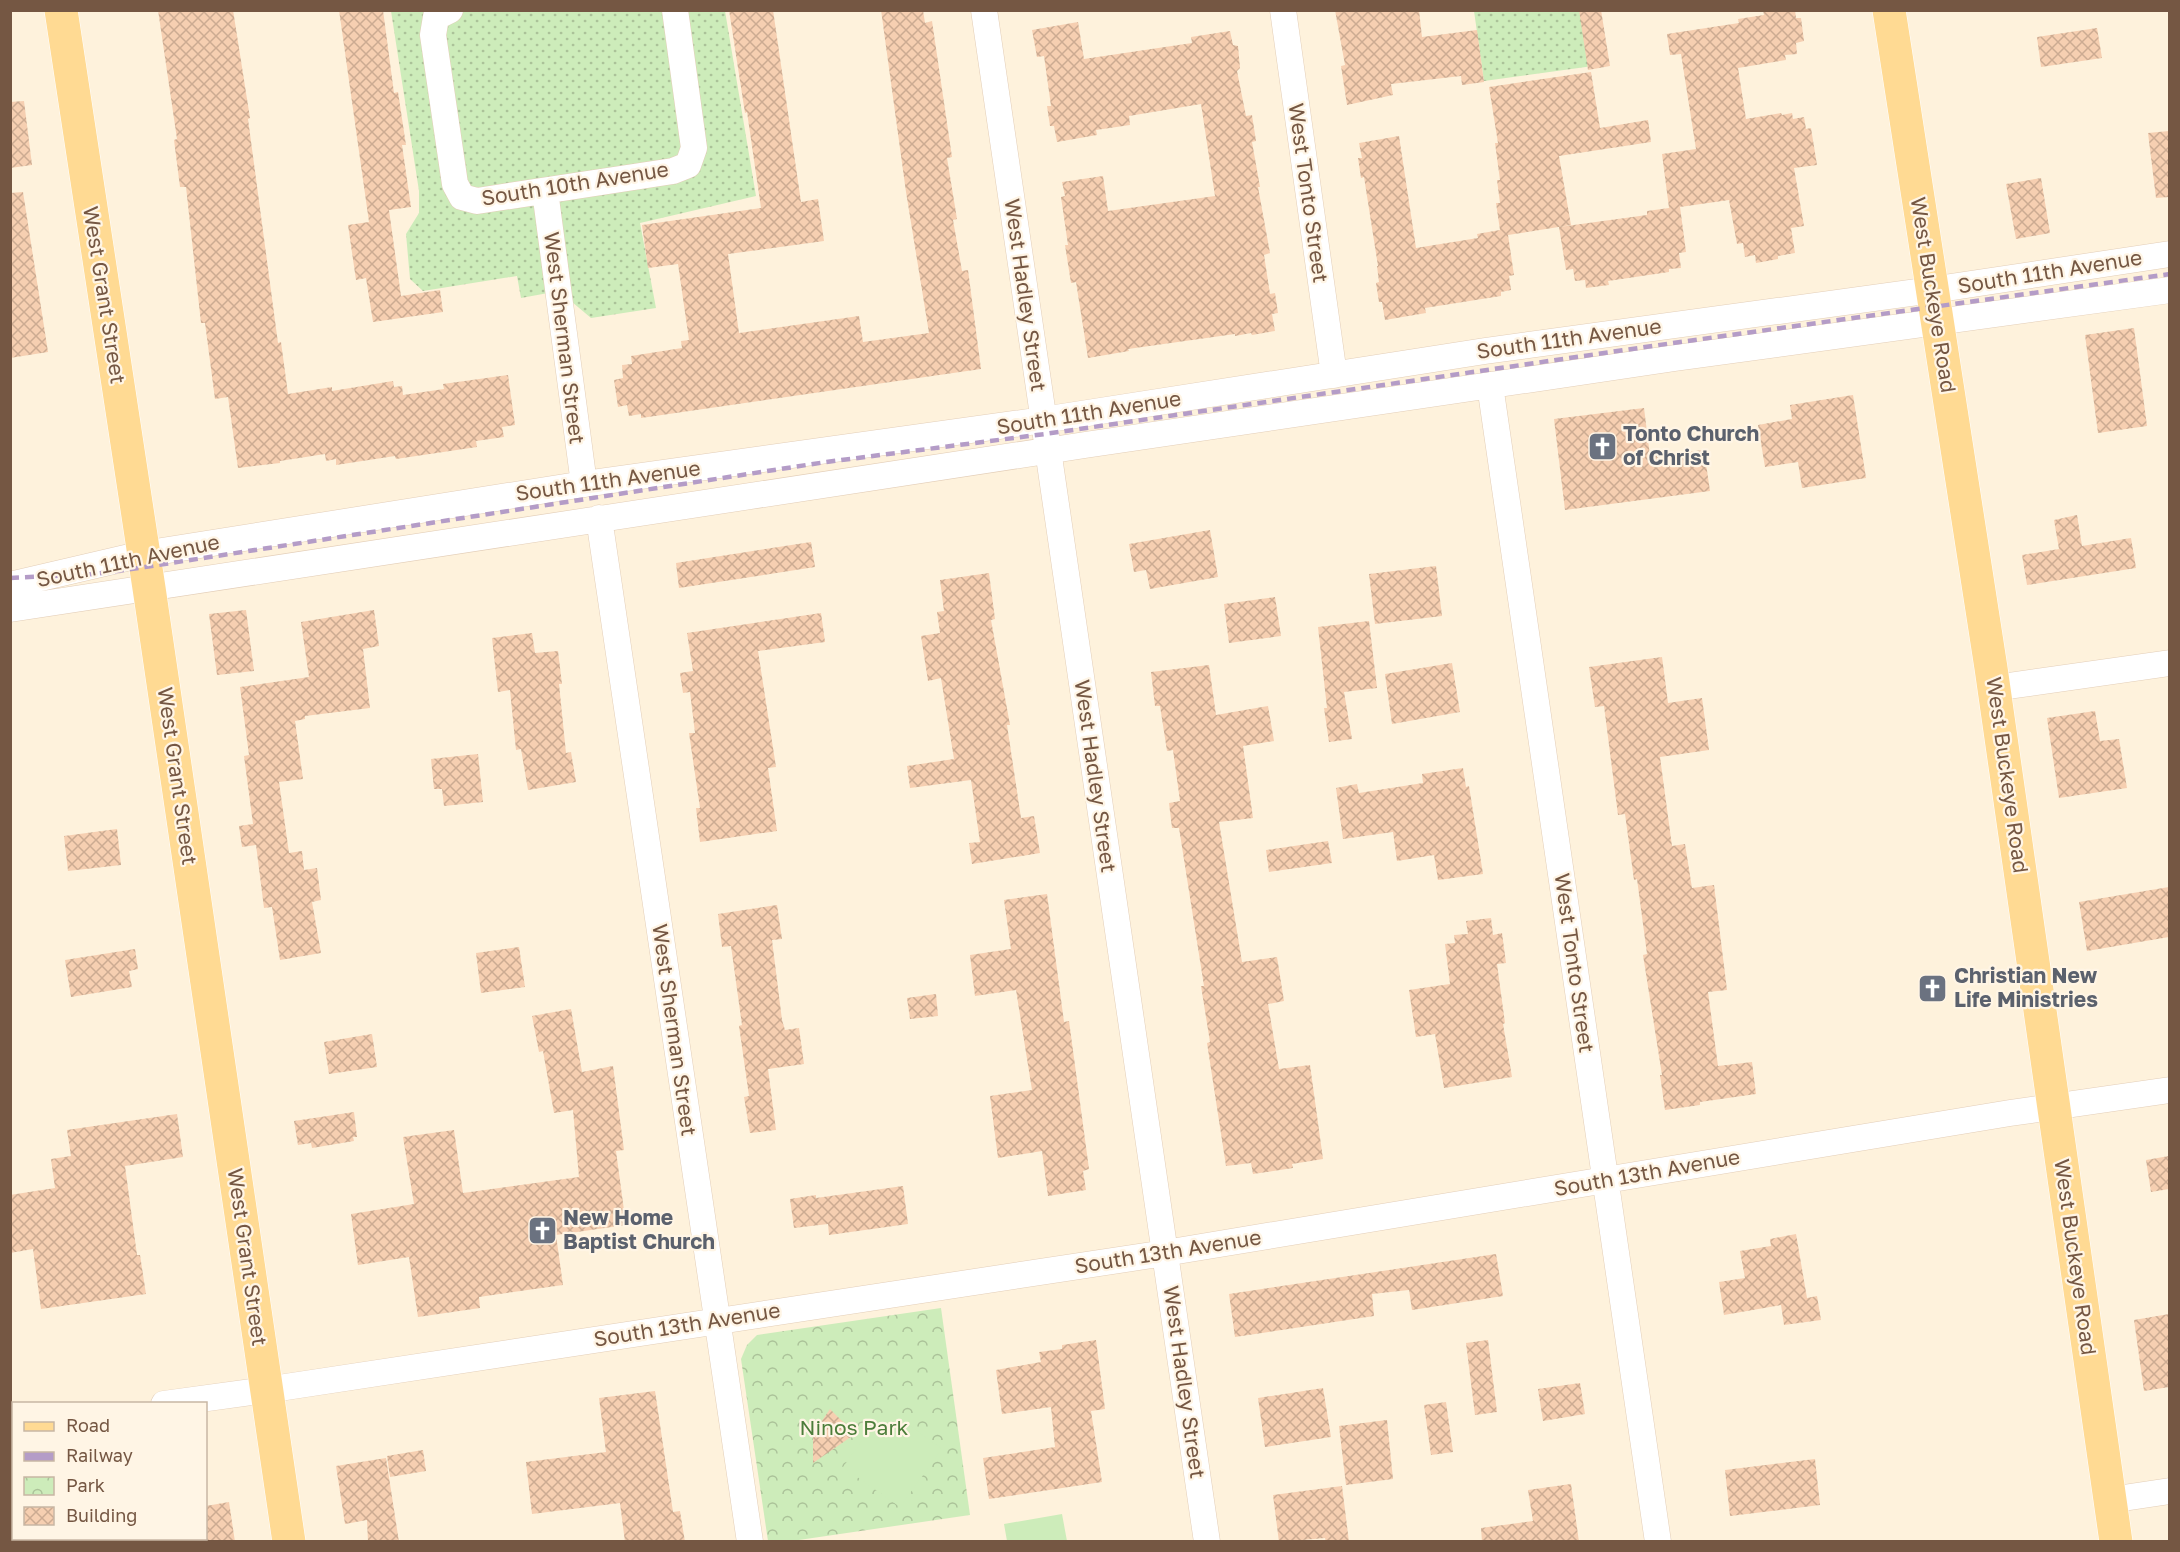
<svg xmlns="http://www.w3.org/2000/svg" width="2180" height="1552" font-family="'Golos Text',sans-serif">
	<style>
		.grass { fill: url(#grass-dots) }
		.park { fill: url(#park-crowns) }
		.pitch { fill: #cdecba }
		.building { fill: url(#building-cross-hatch) }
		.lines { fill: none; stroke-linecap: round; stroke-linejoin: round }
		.minor-casing { stroke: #e3ceb8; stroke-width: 27 }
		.major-casing { stroke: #fff; stroke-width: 34 }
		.minor { stroke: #fff; stroke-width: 26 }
		.major { stroke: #ffda93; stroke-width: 33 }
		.rail { stroke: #b49cc7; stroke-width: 4.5; stroke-dasharray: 9 6; stroke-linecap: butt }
		.labels { text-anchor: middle; stroke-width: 4.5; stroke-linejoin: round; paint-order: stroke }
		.street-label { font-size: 21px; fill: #755743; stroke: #fff5e5 }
		.worship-label { font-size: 21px; font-weight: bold; fill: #5b616d; stroke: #fff5e5; text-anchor: start }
		.park-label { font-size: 21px; fill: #4c7d3a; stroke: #fff5e5 }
	</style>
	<defs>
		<pattern id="grass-dots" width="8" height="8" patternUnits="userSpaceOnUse" patternTransform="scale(1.5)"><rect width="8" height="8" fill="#cdecba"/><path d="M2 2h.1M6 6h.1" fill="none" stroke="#abc299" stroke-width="1.8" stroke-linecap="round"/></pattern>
		<pattern id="park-crowns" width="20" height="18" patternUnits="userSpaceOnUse" patternTransform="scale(1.5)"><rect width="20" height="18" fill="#cdecba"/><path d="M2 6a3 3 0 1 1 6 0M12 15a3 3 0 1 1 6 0" fill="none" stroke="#abc299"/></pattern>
		<pattern id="building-cross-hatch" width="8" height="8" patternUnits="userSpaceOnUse" patternTransform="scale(1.5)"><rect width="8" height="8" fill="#f6cfb1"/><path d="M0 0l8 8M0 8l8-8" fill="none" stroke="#ccab92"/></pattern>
	</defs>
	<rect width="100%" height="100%" fill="#fef2dc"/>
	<path class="grass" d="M391 11H725L756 196 640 223 656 308 591 318 559 291 521 298 517 276 423 291 410 279 406 234 419 213V191Z
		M1474 11H1585L1593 66 1484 81Z"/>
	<path class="park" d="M941 1308 970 1515 792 1541H768L741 1359 747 1345 757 1335Z"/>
	<path class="pitch" d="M886 1408 942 1449 900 1507 843 1467Z
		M1062 1514 1067 1541H1007L1004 1524Z"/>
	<path class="building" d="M158 10H233L250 118 248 119 278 343 281 342 288 394 332 387V391L393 381 394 387 402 386 403 395 444 389 443 384 508 375 515 425 502 427 504 437 476 441 477 447 396 459 395 456 336 465V459L326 461 325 454 280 461V463L238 468 228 397 215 399 205 323H201L186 187H180L174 140 177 139Z
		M339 10H383L394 93 398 92 406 145H402L411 207 389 210 401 296 440 290 443 312 373 322 366 278 356 280 348 225 369 222Z
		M729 10H773L801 202 818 199 824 241 728 254 739 333 859 316 863 342 929 333 906 192 881 10H923L925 23 932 21 952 157 947 158 957 219 953 220 962 271 968 270 981 369 641 418V414L629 416 627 405 618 407 614 380 623 378 622 365 632 364 631 356 682 348 681 341 689 340 678 264 648 268 642 225 761 208 747 112 745 113Z
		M1335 10H1419L1422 37 1477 30 1484 82 1462 85 1461 76 1391 84 1393 95 1347 105 1341 66 1345 65Z
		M1579 10H1601L1610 66 1588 70Z
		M1763 10H1795L1796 18H1801L1804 41 1796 43 1797 54 1785 55 1786 60 1738 68 1746 119 1781 113 1782 115 1792 113 1793 119 1804 117 1806 129 1811 128 1817 165 1794 168 1804 226 1791 228 1795 253 1778 256V259L1756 263 1755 255 1745 257 1743 243 1737 244 1729 200 1680 207 1686 252 1679 253 1681 268 1669 269V272L1608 281 1609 285 1586 288 1585 280 1575 281 1573 269 1566 270 1559 227 1647 215V211L1669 208 1662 154 1696 149 1681 54 1670 55 1667 34 1739 23 1738 19 1764 15Z
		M1078 22 1084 59 1192 43 1191 37 1230 31 1233 45 1238 46 1240 68 1237 71 1246 116 1252 115 1256 141 1252 142 1260 187H1258L1270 253 1264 255 1270 294 1275 293 1278 313 1272 314 1275 331 1252 335 1251 333 1235 336V334L1128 349 1129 351 1088 358 1076 282 1071 283 1065 245H1068L1061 197 1065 196 1062 182 1103 176 1108 211 1215 196 1201 104 1129 116 1130 125 1096 130 1097 135 1057 142 1054 126H1050L1047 106H1051L1044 56 1037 57 1032 30Z
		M2097 28 2102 58 2041 67 2037 37Z
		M1591 72 1600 128 1648 120 1651 142 1559 156 1571 225 1508 235 1514 275 1509 276 1511 290 1501 292V296L1425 308 1426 313 1385 320 1382 302H1379L1376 283 1379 282 1377 266H1378L1364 177 1361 178 1358 158H1362L1359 143 1399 136 1416 248 1478 238 1477 234 1500 230 1496 203H1500L1497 180H1500L1495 143H1498L1489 87Z
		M24 101 32 165 10 168V102Z
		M2169 131V197L2156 198 2148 133Z
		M2041 178 2050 233 2016 239 2006 184Z
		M23 192 48 352 10 358V193Z
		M2134 328 2147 426 2098 433 2085 335Z
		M1853 395 1866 478 1802 488 1798 462 1765 467 1758 425 1792 419 1790 405Z
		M1644 408 1650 456 1704 450 1710 491 1565 510 1554 419Z
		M2077 515 2082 546 2131 538 2136 568 2027 585 2022 555 2059 549 2054 520Z
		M1210 530 1218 577 1150 589 1146 570 1134 572 1129 544Z
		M811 542 815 567 679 588 676 563Z
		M1436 566 1442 616 1375 624 1369 574Z
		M989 573 995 619 991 620 1010 725H1007L1021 818 1034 816 1040 853 972 864 969 843 980 842 971 780 910 788 907 766 954 759 941 678 928 681 921 636 940 633 937 612 944 611 940 580Z
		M1275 597 1281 636 1229 643 1224 604Z
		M246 610 254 671 217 675 209 614Z
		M374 610 379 646 363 649 370 708 305 716V719L295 721 303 779 279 782 289 853 302 851 304 870 317 868 321 900 312 902 321 953 280 960 272 907 264 908 256 845 242 847 239 826 253 824 244 756 249 755 240 687 309 677 301 622Z
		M821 613 825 642 758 651 776 767 768 768 777 831 700 842 696 808H700L689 733H695L690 692 683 693 680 673 693 671 687 633Z
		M1369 621 1377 688 1344 692 1352 739 1329 742 1324 708H1327L1318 627Z
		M532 633 535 653 558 651 562 684H559L566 753 571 752 576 782 528 790 521 749 516 750 510 690 498 692 492 638Z
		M1662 657 1668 703 1702 698 1709 750 1660 757 1672 846 1685 844 1692 888 1714 885 1727 990 1708 992 1718 1066 1752 1062 1756 1094 1700 1102V1105L1665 1110 1660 1075H1662L1643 955 1647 954 1637 879 1634 880 1625 814 1618 815 1604 706 1595 707 1589 667Z
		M1452 663 1460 712 1392 724 1385 674Z
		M1209 665 1216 715 1268 706 1274 741 1243 746 1253 818 1219 822 1242 962 1277 957 1284 1001 1268 1004 1279 1069 1310 1065 1323 1159 1292 1164 1293 1168 1253 1174 1251 1163 1226 1166 1207 1043 1210 1042 1201 986H1204L1179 828H1172L1169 803 1180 801 1173 750 1167 751 1160 706H1155L1151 672Z
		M2095 711 2100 741 2119 739 2127 788 2059 798 2047 718Z
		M478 754 483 802 444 806 442 789H434L431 759Z
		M1463 768 1466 787 1469 786 1483 874 1438 880 1434 855 1397 861 1393 832 1343 839 1336 788 1357 784 1359 793 1423 783 1422 774Z
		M117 829 121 865 68 871 64 836Z
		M1328 841 1332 863 1269 872 1266 850Z
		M2169 887V937L2087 951 2079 902Z
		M1047 894 1064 1022 1069 1021 1089 1169 1083 1171 1086 1190 1048 1196 1042 1151 998 1158 990 1096 1032 1090 1016 990 975 996 970 955 1011 949 1004 900Z
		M777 905 782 939 772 940 782 1020 785 1030 799 1028 804 1064 768 1069 776 1130 750 1133 744 1097 749 1096 739 1026 742 1025 731 946 722 947 718 914Z
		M1491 918 1493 935 1502 933 1506 963 1497 964 1505 1023 1503 1024 1512 1077 1444 1088 1435 1034 1416 1037 1409 990 1450 984 1445 944 1455 943 1454 935 1468 934 1466 921Z
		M519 947 525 987 481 993 476 953Z
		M135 949 138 969 129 971 132 987 71 997 65 960Z
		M936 994 938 1016 910 1019 907 998Z
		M571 1009 582 1072 613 1066 624 1150 616 1151 626 1225 556 1235 563 1285 479 1297 480 1308 418 1317 409 1257 358 1265 351 1214 414 1204 403 1137 454 1130 463 1193 579 1177 573 1110 554 1113 543 1051 539 1052 532 1016Z
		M372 1034 377 1067 329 1074 324 1042Z
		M354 1112 357 1137H353L354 1141 312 1148 311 1143 298 1145 294 1121Z
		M177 1114 183 1157 125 1166 137 1255H140L146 1294 41 1309 33 1249 10 1253V1195L55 1188 51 1159 71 1156 67 1130Z
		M2169 1156V1189L2151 1192 2146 1160Z
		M903 1186 908 1224 829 1235 828 1224 794 1228 790 1199 816 1195V1198Z
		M1796 1234 1807 1298 1817 1296 1821 1320 1784 1325 1781 1305 1724 1315 1719 1282 1745 1278 1740 1251 1771 1246 1770 1239Z
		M1496 1254 1503 1296 1412 1310 1409 1290 1372 1294 1374 1316 1235 1337 1229 1294Z
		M2169 1314V1387L2144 1391 2134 1320Z
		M1096 1340 1105 1409 1091 1411 1102 1482 989 1499 983 1458 1055 1447 1051 1407 1002 1414 996 1370 1041 1362 1039 1352 1062 1349V1345Z
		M1488 1340 1497 1412 1475 1415 1466 1343Z
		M1580 1383 1585 1414 1543 1421 1538 1389Z
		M1323 1388 1331 1437 1265 1447 1258 1398Z
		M655 1391 673 1512 680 1511 685 1542H625L620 1503 532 1514 526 1462 606 1452 599 1398Z
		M1446 1402 1453 1452 1431 1455 1424 1405Z
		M830 1409 842 1421 858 1432 813 1463V1434Z
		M1387 1420 1393 1479 1346 1485 1339 1426Z
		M423 1450 426 1471 390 1477 387 1456Z
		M386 1458 399 1542H368L367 1520 345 1524 336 1466Z
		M1815 1459 1820 1505 1730 1516 1725 1470Z
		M1571 1484 1579 1542H1482L1481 1528 1533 1521 1528 1490Z
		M1342 1486 1349 1542H1326L1325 1538 1279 1542 1273 1495Z
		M229 1502 235 1542H206V1506Z"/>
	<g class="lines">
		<defs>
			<path id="minor" d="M450 10 436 17 433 35 455 184 462 197 477 201 673 171 688 165 694 148 675 10
				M984 10 1207 1542
				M1283 10 1334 375
				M545 191 584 484
				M1490 385 1658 1542
				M599 518 750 1542
				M10 585 143 554 584 484 1043 420 1485 351 1932 290 2170 254
				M10 609 1085 445 1675 358 2170 290
				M1994 688 2170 663
				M164 1404 266 1390 1165 1253 2010 1113 2170 1090
				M10 1425 14 1424
				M2110 1500 2170 1491"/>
			<path id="major" d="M61 10 149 588 289 1542
				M1889 10 1991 668 2116 1542"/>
		</defs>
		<use href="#minor" class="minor-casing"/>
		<use href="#major" class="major-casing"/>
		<use href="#minor" class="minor"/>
		<use href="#major" class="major"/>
		<path class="rail" d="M10 578 95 574 145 567 826 462 1045 434 1673 343 2170 274"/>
	</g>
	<defs>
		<symbol id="church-square" viewBox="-11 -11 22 22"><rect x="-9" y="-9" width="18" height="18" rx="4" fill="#6b7280" stroke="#fff5e5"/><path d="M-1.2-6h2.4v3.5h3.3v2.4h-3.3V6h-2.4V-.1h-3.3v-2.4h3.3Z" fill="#fff"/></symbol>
	</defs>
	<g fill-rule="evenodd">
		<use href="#church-square" x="1586" y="430" width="33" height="33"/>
		<use href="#church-square" x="1916" y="972" width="33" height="33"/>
		<use href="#church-square" x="526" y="1214" width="33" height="33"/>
	</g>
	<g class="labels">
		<g class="street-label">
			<text transform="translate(575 184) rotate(-9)" y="7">South 10th Avenue</text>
			<text transform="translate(1308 193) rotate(82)" y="7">West Tonto Street</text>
			<text transform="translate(2050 272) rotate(-9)" y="7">South 11th Avenue</text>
			<text transform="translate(104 295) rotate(81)" y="7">West Grant Street</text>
			<text transform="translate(1025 295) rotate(82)" y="7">West Hadley Street</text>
			<text transform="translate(1933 295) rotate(81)" y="7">West Buckeye Road</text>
			<text transform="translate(564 338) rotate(83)" y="7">West Sherman Street</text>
			<text transform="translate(1569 339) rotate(-8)" y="7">South 11th Avenue</text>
			<text transform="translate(1089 413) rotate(-9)" y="7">South 11th Avenue</text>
			<text transform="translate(608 481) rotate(-8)" y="7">South 11th Avenue</text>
			<text transform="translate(128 561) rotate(-12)" y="7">South 11th Avenue</text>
			<text transform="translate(2007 775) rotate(82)" y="7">West Buckeye Road</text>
			<text transform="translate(177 776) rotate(82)" y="7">West Grant Street</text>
			<text transform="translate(1095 776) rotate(82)" y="7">West Hadley Street</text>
			<text transform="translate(1574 963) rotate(82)" y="7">West Tonto Street</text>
			<text transform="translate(674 1030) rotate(82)" y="7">West Sherman Street</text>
			<text transform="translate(1647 1173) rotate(-10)" y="7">South 13th Avenue</text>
			<text transform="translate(1168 1252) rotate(-9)" y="7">South 13th Avenue</text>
			<text transform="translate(247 1257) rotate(82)" y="7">West Grant Street</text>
			<text transform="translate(2075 1257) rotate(82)" y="7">West Buckeye Road</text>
			<text transform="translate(687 1325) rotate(-9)" y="7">South 13th Avenue</text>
			<text transform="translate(1184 1382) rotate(82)" y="7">West Hadley Street</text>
		</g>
		<g class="worship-label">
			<text x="1623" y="441">Tonto Church<tspan x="1623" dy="24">of Christ</tspan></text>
			<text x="1954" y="983">Christian New<tspan x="1954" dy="24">Life Ministries</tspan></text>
			<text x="563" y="1225">New Home<tspan x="563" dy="24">Baptist Church</tspan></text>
		</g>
		<g class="park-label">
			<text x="854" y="1435">Ninos Park</text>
		</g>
	</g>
	<rect width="2180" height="1552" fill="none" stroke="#755743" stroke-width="24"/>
	<rect x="12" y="1402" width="195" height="138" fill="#fff5e5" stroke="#c8b6a4" stroke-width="1.5"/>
	<rect x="24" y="1422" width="30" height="9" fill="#ffda93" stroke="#c8b6a4" stroke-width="1.5"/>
	<text x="66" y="1432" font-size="18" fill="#755743">Road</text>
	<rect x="24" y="1452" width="30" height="9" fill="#b49cc7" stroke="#c8b6a4" stroke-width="1.5"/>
	<text x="66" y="1462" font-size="18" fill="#755743">Railway</text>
	<rect x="24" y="1477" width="30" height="18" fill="url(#park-crowns)" stroke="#c8b6a4" stroke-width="1.5"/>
	<text x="66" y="1492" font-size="18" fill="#755743">Park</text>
	<rect x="24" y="1507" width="30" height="18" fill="url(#building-cross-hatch)" stroke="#c8b6a4" stroke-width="1.5"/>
	<text x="66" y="1522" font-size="18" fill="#755743">Building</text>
</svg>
